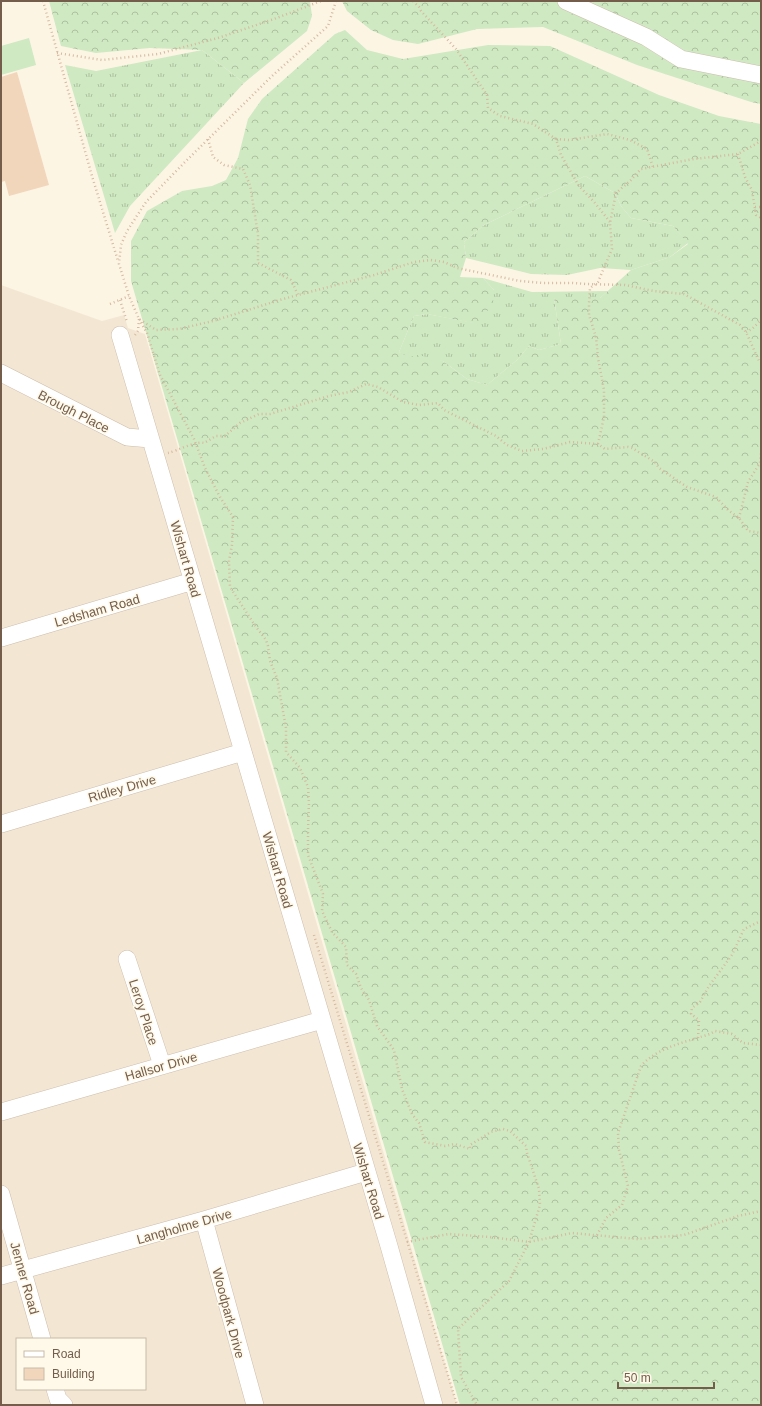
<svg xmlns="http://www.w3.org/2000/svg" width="762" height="1406" font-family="Arial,sans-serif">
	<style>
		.residential { fill: #f3e7d3; fill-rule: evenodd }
		.grass { fill: url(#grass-tufts) }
		.forest { fill: url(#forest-crowns); fill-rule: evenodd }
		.park { fill: #cfe9c3 }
		.building { fill: #f1d6bc }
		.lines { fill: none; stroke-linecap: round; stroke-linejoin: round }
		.minor-casing { stroke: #cdbdab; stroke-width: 18 }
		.path { stroke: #d6b99f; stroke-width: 2.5; stroke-dasharray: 1 3; stroke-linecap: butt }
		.minor { stroke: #fff; stroke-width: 17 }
		.labels { text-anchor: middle; stroke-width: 3; stroke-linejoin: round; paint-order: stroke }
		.street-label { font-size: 13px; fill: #745d4a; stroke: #fff9ea }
	</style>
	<defs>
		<pattern id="grass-tufts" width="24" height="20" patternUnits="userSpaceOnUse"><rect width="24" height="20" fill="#cfe9c3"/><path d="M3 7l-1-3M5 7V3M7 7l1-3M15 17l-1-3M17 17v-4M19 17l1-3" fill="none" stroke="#adc0a0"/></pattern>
		<pattern id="forest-crowns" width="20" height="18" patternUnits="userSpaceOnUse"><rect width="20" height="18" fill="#cfe9c3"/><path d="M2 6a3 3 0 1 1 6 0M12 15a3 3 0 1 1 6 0" fill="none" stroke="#adc0a0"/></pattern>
	</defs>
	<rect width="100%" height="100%" fill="#fcf5e4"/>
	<path class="residential" d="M1 285 102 321 124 315 128 328 145 334 457 1405H1ZM17 1339H145V1389H17Z"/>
	<path class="grass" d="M202 50 244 83 130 206 115 233 65 65 96 71Z
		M585 176 615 193 621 206 631 218 673 226 688 243 670 257 631 270 600 268 567 275 531 274 466 258 464 242 484 225Z
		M483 278 532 292 608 291 600 298H554L561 344 539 350 529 346 517 360 487 385 467 379 443 361 408 358 399 352 414 316 427 314 475 323 494 290Z"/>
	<path class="forest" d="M49 1H310L312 16 307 31 244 83 202 50 150 48 96 53 61 46Z
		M342 1H761V104L751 102 637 65 543 27 477 29 418 44 393 40 371 30 347 11Z
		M345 30 367 50 403 59 488 45 550 46 659 95 719 116 761 124V1405H460L131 281V241L147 211 182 191 212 186 226 180 238 158 248 119 262 99 335 34ZM585 176 615 193 621 206 631 218 673 226 688 244 670 257 631 270 600 298H554L561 344 539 350 529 346 517 360 487 385 467 379 443 361 418 355 408 357 399 352 414 316 427 314 478 324 493 303 494 290 483 278 460 277 466 258 464 242 484 225Z"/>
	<path class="park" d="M29 38 36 65 1 75V46Z"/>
	<path class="building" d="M17 72 49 185 9 196 5 181 1 182V77Z"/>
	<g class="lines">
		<defs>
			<path id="minor" d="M566 1 646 37 681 59 761 75
				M120 335 389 1246 434 1405
				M1 373 127 437 150 439
				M1 638 193 581
				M1 824 243 752
				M127 959 162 1065
				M1 1112 322 1020
				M1 1194 42 1339
				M204 1220 255 1405
				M1 1276 204 1220 366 1172
				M55 1389 58 1399 64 1405"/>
		</defs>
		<use href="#minor" class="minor-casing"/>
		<path class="path" d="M43 1 92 176 118 261
			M336 1 328 26 272 76 183 164 146 202 127 231 121 245 119 264 129 296 139 319 156 330 179 329 213 321 283 299 374 275 414 262 431 260 444 262 457 268 520 281 543 283H573L586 284 625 285 654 291 684 294 740 325 746 332 759 361H761
			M413 1 419 7 421 11 456 49 487 95 488 108 500 116 533 124 556 139 561 155 579 186 595 203 610 222
			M57 53 102 60 158 54 218 38 274 19 321 1
			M208 139 213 157 224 165 243 169 250 185 258 234V263L291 280 298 295
			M556 139 569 140 607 134 630 140 647 149 653 167
			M738 154 745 177 752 190 756 215 761 218
			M755 207H761
			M120 300 127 322
			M110 304 129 296
			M139 319 147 333 160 375 194 439 205 468 220 497 233 517 232 545 229 561 230 587 254 624 266 640 268 646 270 661 277 678 286 728V752L300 768 308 787 309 803 308 829V855L323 894 322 911 332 932 346 947 347 965 356 974 361 988 369 1000 377 1026 394 1050 402 1089 412 1114 419 1123 425 1142 445 1146 455 1144 470 1149V1145L491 1132 503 1129 510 1131 526 1146 527 1153 539 1189 540 1205 529 1242 509 1281 458 1329 461 1377 477 1405
			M746 332 752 329 761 320
			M135 335 138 331 139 319
			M598 444 604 417V390L598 358 596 337 589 315V304L590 288 598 282 612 249 610 223 616 193 630 181 641 169 694 159 738 154 761 141
			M168 453C177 451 195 441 204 443L216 436H225L240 423 259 414H270L329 396 349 392 366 384 378 387 403 402 419 405 438 403 444 410 496 436 507 445 522 451 543 449 570 442 598 444 605 449 628 447 632 448 655 462 659 468 687 487 716 497 728 510 739 518 748 531 761 533
			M739 518 748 482 760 463 761 453
			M314 935 457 1405
			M698 1038 699 1020 691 1014 692 1008 700 1002 709 986 732 955 744 929 761 921
			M597 1235 606 1218 622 1205 628 1186 619 1150 618 1133 641 1066C658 1047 686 1042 710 1034L715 1031 732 1034 743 1043 761 1045
			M407 1242 449 1234 490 1237 529 1242 572 1233 637 1239 684 1235 738 1216 761 1211"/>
		<use href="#minor" class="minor"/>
	</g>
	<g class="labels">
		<g class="street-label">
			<text transform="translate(74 411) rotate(27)" y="5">Brough Place</text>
			<text transform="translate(186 559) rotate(74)" y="5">Wishart Road</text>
			<text transform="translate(97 610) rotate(-16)" y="5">Ledsham Road</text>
			<text transform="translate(122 788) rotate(-16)" y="5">Ridley Drive</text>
			<text transform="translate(278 870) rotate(74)" y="5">Wishart Road</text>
			<text transform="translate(144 1012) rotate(72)" y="5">Leroy Place</text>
			<text transform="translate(161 1066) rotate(-16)" y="5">Hallsor Drive</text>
			<text transform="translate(369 1181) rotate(73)" y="5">Wishart Road</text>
			<text transform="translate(184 1226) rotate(-16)" y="5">Langholme Drive</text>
			<text transform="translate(25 1278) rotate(74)" y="5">Jenner Road</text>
			<text transform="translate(229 1313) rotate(75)" y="5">Woodpark Drive</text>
		</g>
	</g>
	<rect width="762" height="1406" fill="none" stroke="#745d4a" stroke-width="4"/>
	<rect x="16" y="1338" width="130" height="52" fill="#fff9ea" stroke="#c7bbaa"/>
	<rect x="24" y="1351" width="20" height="6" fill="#ffffff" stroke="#c7bbaa"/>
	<text x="52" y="1358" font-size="12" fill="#745d4a">Road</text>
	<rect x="24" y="1368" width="20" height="12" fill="#f1d6bc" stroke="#c7bbaa"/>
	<text x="52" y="1378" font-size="12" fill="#745d4a">Building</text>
	<path d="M618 1382v6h96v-6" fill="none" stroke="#745d4a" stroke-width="2"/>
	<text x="624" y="1382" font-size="12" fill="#745d4a" stroke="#fff9ea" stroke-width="3" paint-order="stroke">50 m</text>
</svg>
